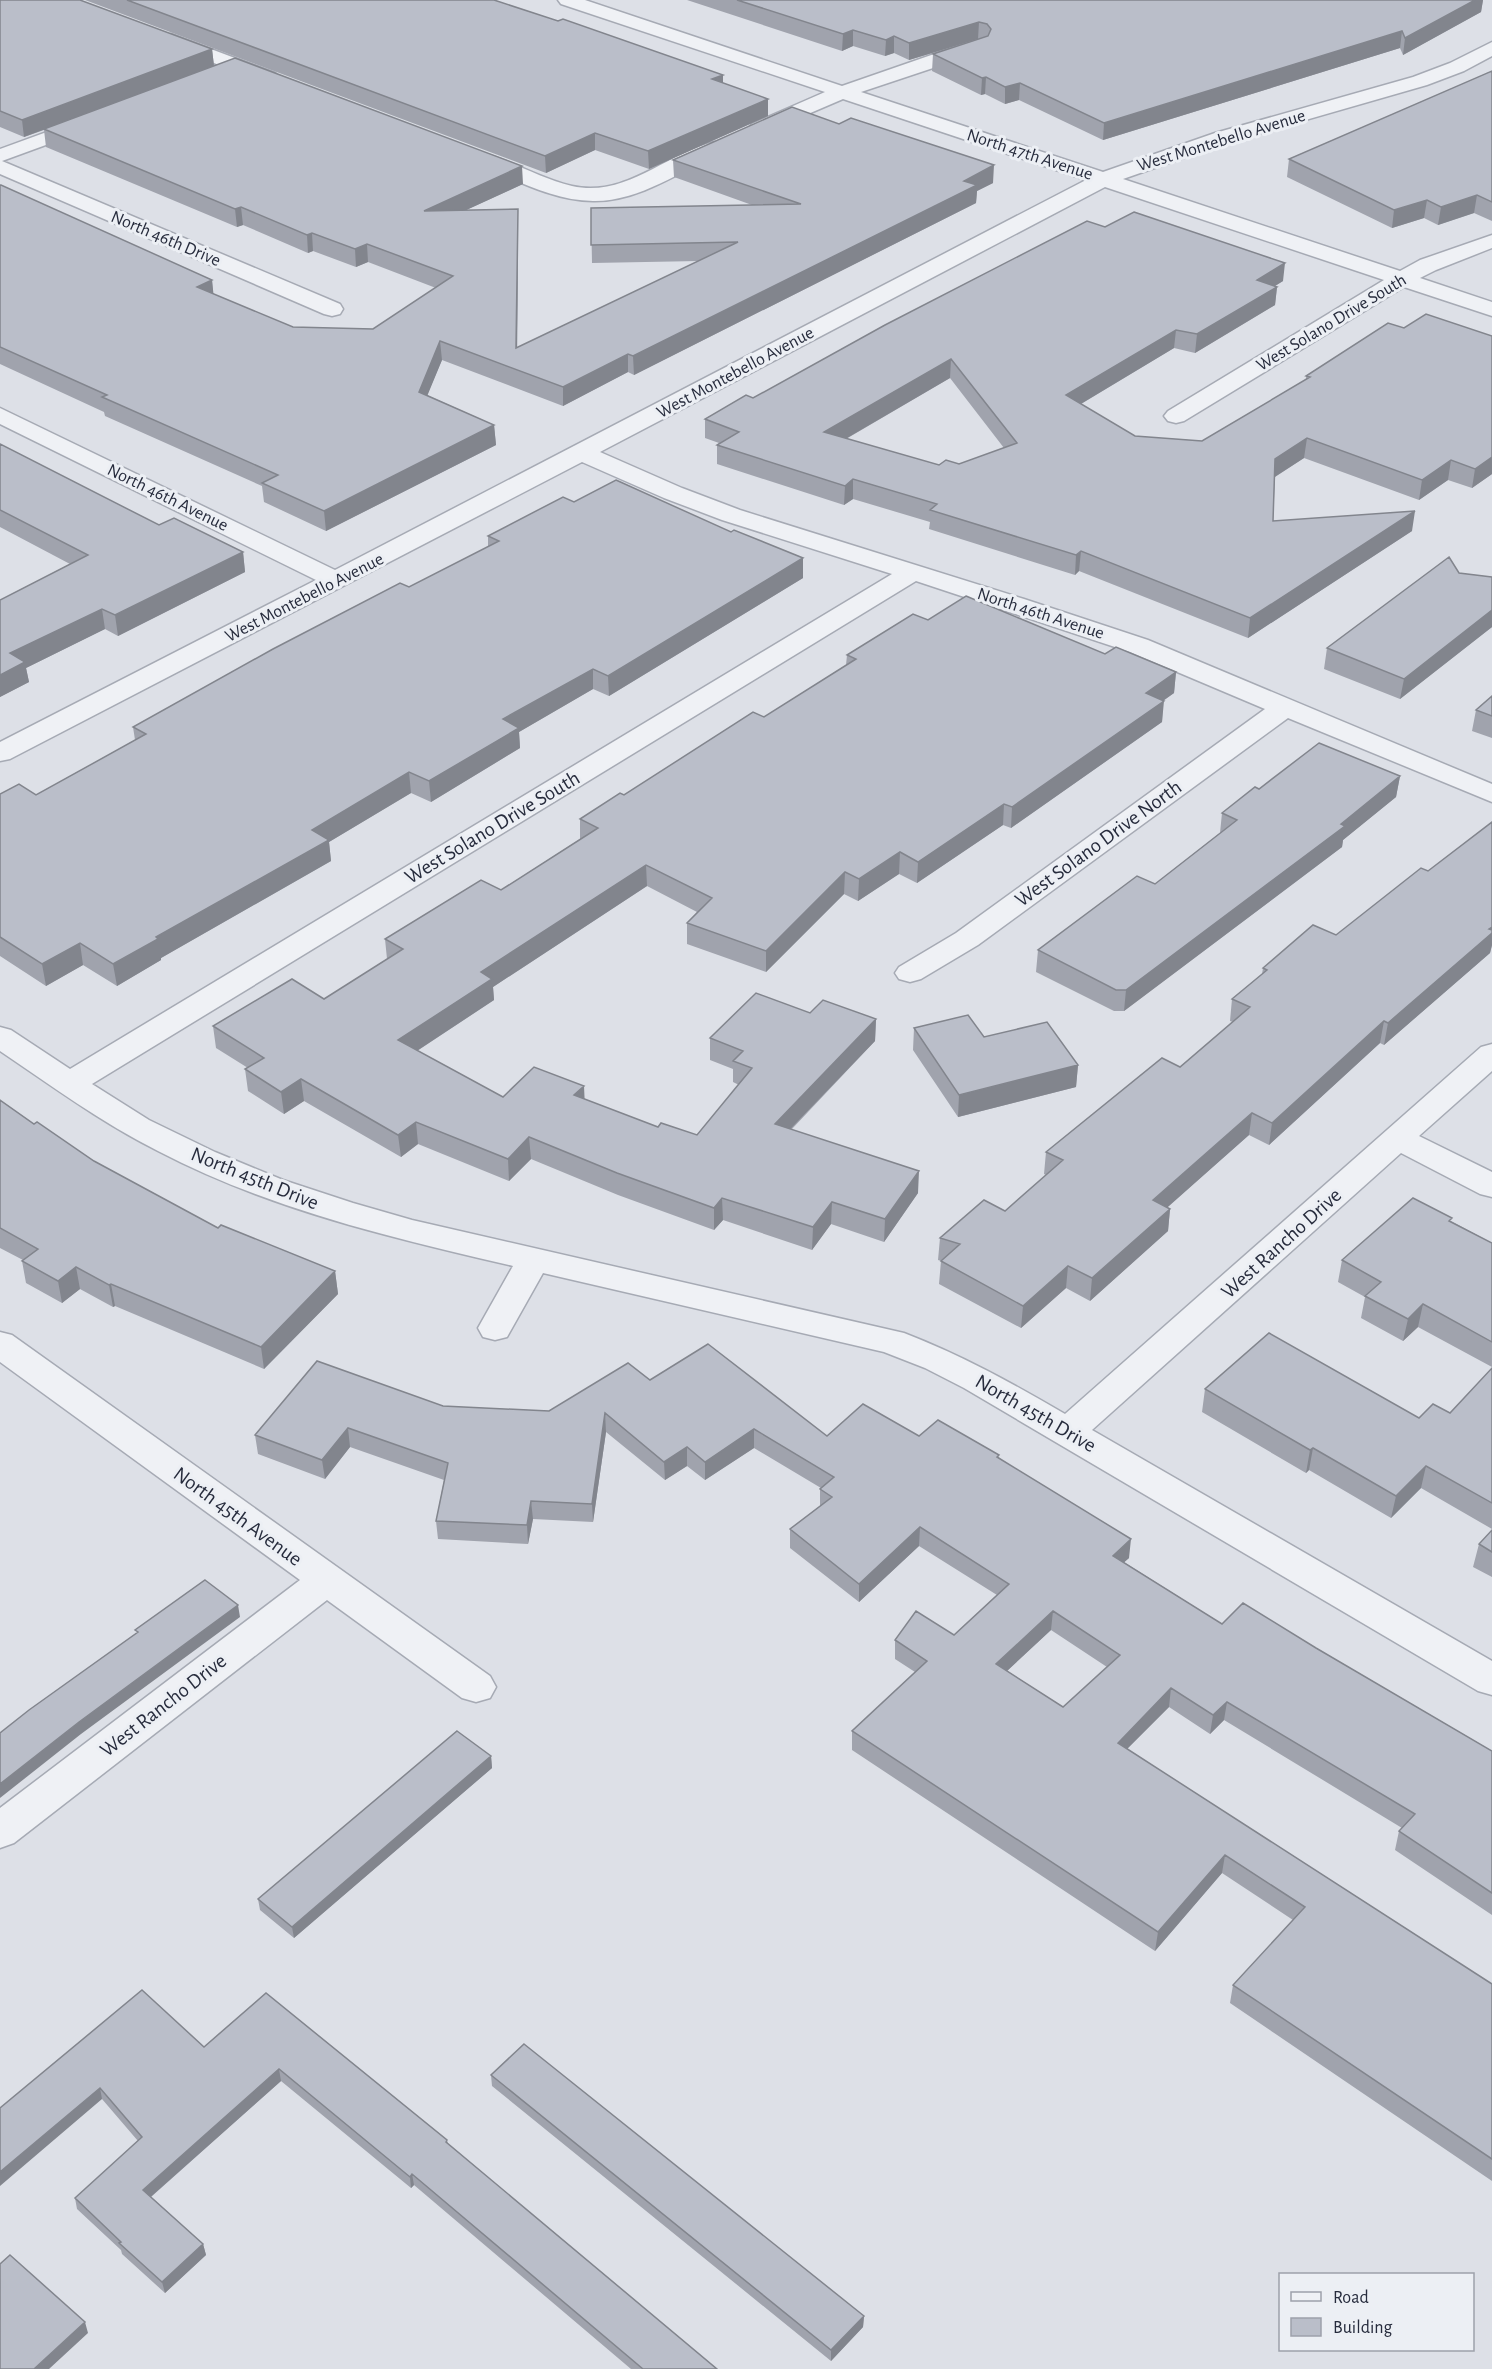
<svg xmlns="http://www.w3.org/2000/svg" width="1492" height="2369" font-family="'Alegreya Sans',sans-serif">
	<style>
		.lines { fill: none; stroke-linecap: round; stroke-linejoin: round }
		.minor-casing { stroke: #a6aab4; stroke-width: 3 }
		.minor { fill: #eff1f5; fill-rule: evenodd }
		.wall { fill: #a0a3ad; fill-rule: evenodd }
		.shaded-wall { fill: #82858d }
		.building { fill: #babec9; stroke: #82858d; stroke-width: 1.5; fill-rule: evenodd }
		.labels { text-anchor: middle; stroke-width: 6; stroke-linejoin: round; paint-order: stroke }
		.far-street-label { font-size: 18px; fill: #272c3d; stroke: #eceff4 }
		.street-label { font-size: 21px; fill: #272c3d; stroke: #eceff4 }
	</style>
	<rect width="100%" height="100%" fill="#dde0e7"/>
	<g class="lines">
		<defs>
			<path id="minor" d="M558 0H585L842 86 940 52 974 42 981 44 983 48 981 52 861 92 1103 172 1215 133 1413 77 1450 63 1492 42V56L1464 71 1427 85 1229 142 1123 179 1400 271 1420 260 1492 235V248L1436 270 1420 278 1492 302V316L1404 287 1184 421 1176 423 1168 421 1164 416 1168 411 1384 280 1105 187 600 452 682 488 740 510 1024 599 1148 640 1492 784V802L1288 718 978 945 921 979 910 982 899 979 895 973 899 967 956 933 1265 709 1130 652 916 581 92 1084 149 1120 215 1152 283 1180 353 1203 412 1220 904 1333C961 1355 1012 1383 1065 1414L1481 1047 1492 1044V1071L1419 1136 1492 1172V1197L1480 1194 1401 1153 1092 1430 1492 1661V1695L1478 1691 964 1388 925 1368 884 1352 543 1273 507 1337 495 1340 483 1337 478 1328 513 1266C392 1238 269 1209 158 1151 102 1123 52 1086 0 1051V1027L11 1030 70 1069 892 574 722 520 664 498 582 462 10 759 0 761V742L316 580 0 424V408L335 570 1086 180 843 99 766 132H752L749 128 752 124 825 92 561 4Z
				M171 34 275 73 278 77 275 81H261L164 44 162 40 164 36Z
				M88 117 95 119 98 123 95 127 2 161 340 304 343 309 340 314 332 316 324 314 0 174V149Z
				M714 142 721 144 724 148 721 152C682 171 638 202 593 201 552 201 512 178 475 163L472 159 475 155 482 153C513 161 541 179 572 186 626 198 665 154 714 142Z
				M0 1332 12 1335 490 1676 496 1687 490 1698 476 1702 462 1698 327 1600 14 1843 0 1848V1808L300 1580 0 1362Z"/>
		</defs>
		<use href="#minor" class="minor-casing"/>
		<use href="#minor" class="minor"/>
	</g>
	<path class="wall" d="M0 0 212 49 214 66 523 184 466 210 518 227 517 348 699 261 592 263 591 208 752 205 674 177 673 160 993 183 977 191 976 203 634 375 628 372 563 406 442 360 427 395 494 425 496 445 326 531 264 502 262 486 105 416 104 412 0 364V185L212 280 213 294 293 327 373 329 436 288 368 262 356 267 313 251 308 253 243 225 237 227 46 147 44 130 24 137 0 127Z
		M85 0H494L723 75V83L768 116 649 169 595 150 546 173Z
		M687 0H1483L1481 12 1403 55 1400 48 1103 140 1019 100 1005 104 985 94 981 95 932 71 933 54 979 39 909 60 894 53 885 56 853 46 842 51Z
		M1492 71V221L1474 213 1438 225 1424 218 1392 228 1287 177 1289 159Z
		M1105 227 1283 281 1275 286 1277 287 1275 305 1195 353 1174 348 1081 404 1135 436 1202 441 1306 380V376L1404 328 1492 336V474L1472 488 1448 480 1419 500 1304 458 1275 477 1273 521 1412 531 1248 638 1079 571 1075 575 929 529 930 522 853 499 844 505 717 464V445L719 443 705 438V419L753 398ZM950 378 1004 448 959 464 939 465 846 439Z
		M0 444 159 525 243 552 245 572 118 636 105 629 26 668 29 682 0 697V600L70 564 0 527Z
		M574 502 731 532 803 558V578L609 696 593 689 519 732 520 748 431 802 411 793 329 842 331 861 161 958V960L117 986 83 965 46 986 0 956V794L36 795 135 740 133 727 488 547V536Z
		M1459 573 1492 577V627L1400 699 1324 669 1327 648Z
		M928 620 1105 654 1176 672 1174 693 1163 701 1162 722 1011 828 1003 825 917 883 899 874 858 901 844 894 766 972 687 944V923L697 912 647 886 493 987 494 1000 417 1051 503 1097 584 1086V1099L658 1127 697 1135 739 1085 733 1082V1069L710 1060V1038L810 1013 876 1019 875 1041 791 1130 918 1193 884 1242 831 1224 812 1250 723 1220 714 1230 618 1195 531 1159 509 1181 418 1144 401 1157 304 1101 284 1114 248 1091 245 1069 248 1068 216 1048 213 1026 324 999 387 959 385 939 501 890 580 839V819L764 717 846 665 847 655Z
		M1492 696V738L1472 731 1476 710Z
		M1400 776 1396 797 1343 840 1342 847 1124 1011H1114L1036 972 1038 950 1155 884 1220 833 1222 813 1259 789Z
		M1492 822V945L1490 953 1384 1045 1380 1043 1269 1145 1249 1135 1167 1207 1170 1209 1168 1231 1090 1301 1066 1288 1021 1328 939 1284 941 1261 938 1260 940 1238 1005 1211 1046 1175 1044 1174 1046 1152 1180 1067 1233 1022 1230 1021 1232 999 1262 974 1263 968 1336 935 1428 871Z
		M914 1028 984 1037 1078 1065 1076 1087 958 1117 913 1050Z
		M0 1100 34 1124 94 1161 218 1228 335 1271 338 1294 264 1369 115 1306 113 1307 80 1289 62 1303 26 1283 22 1261 23 1260 0 1248Z
		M1451 1221 1492 1243V1367L1418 1327 1403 1341 1361 1318 1365 1297 1338 1282 1342 1260Z
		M1492 1368V1529L1421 1488 1391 1518 1309 1470 1306 1473 1202 1412 1205 1389 1419 1418 1450 1413Z
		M650 1380 827 1436H919L999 1455 998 1458 1129 1558 1124 1562 1222 1624 1316 1648 1492 1751V1915L1395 1850 1399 1831 1402 1828 1224 1720 1210 1734 1169 1707 1127 1749 1492 1984V2181L1230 2003 1233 1985 1293 1920 1222 1873 1155 1951 852 1750V1731L915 1672 895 1659V1640L954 1635 997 1595 919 1546 859 1602 790 1548V1529L820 1506V1489L821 1488 754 1448 705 1480 687 1466 665 1480 606 1432 593 1522 533 1519 528 1544 438 1539 436 1521 444 1480 350 1447 325 1479 258 1454 255 1435 443 1406 549 1411ZM1051 1630 1107 1667 1063 1707 1007 1671Z
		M1492 1530V1577L1473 1567 1479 1544Z
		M491 1756 492 1768 294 1938 260 1910 258 1899Z
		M266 1993 447 2140 448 2144 717 2369H631L414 2185 411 2188 281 2081 151 2197 203 2244 206 2255 165 2293 122 2254 121 2250 77 2209 75 2198 138 2141 102 2099 0 2108 204 2047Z
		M491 2075 864 2316 863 2327 831 2361 492 2086Z"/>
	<path class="shaded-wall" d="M1475 0H1483L1481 12 1403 55 1405 38Z
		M979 22 978 39 909 60V43Z
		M853 30V46L842 51 843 34Z
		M1402 31 1400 48 1103 140 1104 123Z
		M894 36V53L885 56 886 40Z
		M212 49 214 66 24 137 22 120Z
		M723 75V92L712 79Z
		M986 77 985 94 981 95 982 78Z
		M1020 83 1019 100 1005 104V87Z
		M768 99V116L649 169 648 151Z
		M595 133V150L546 173 545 156Z
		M994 165 993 183 977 191 976 203 634 375 633 356Z
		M522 166 523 184 425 229 424 211Z
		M1477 195 1474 213 1438 225 1441 207Z
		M1427 200 1424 218 1392 228 1394 210Z
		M241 207 243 225 237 227 235 209Z
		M518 209V227L517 367 516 348Z
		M312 233 313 251 308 253 307 235Z
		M367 244 368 262 356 267 355 249Z
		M1285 263 1283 281 1255 298 1257 280Z
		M212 280 214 299 197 287Z
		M1277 287 1275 305 1195 353 1197 334Z
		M1176 330 1174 348 1064 414 1066 395Z
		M440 341 442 360 421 411 419 392Z
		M628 354V372L563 406V387Z
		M951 359 950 378 823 452 824 432Z
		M494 425 496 445 326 531 324 511Z
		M1307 438 1304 458 1273 478 1275 459Z
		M1492 457V474L1472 488 1475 469Z
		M1451 460 1448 480 1419 500 1422 480Z
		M853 479V499L844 505 845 486Z
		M1415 511 1412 531 1248 638 1250 618Z
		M1081 551 1079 571 1075 575 1076 555Z
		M243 552 245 572 118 636 115 615Z
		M803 558V578L609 696 608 676Z
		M102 609 105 629 26 668 29 682 0 697V675L10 653Z
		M1492 610V627L1400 699 1404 679Z
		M593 669V689L519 732 520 748 431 802 429 781 503 719Z
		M1176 672 1174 693 1144 714 1146 693Z
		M1164 701 1162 722 1011 828 1012 807Z
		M409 772 411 793 329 842 331 861 161 958V960L117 986 113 964 156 937 312 830Z
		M1400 776 1396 797 1343 840 1342 847 1124 1011 1126 990 1341 824Z
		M1004 804 1003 825 917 883 918 862Z
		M900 852 899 874 858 901 859 879Z
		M646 865 647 886 493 987 494 1000 400 1062 398 1040 481 972Z
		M845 872 844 894 766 972V951Z
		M1492 927V945L1490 953 1384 1045 1388 1023Z
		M80 943 83 965 46 986 42 964Z
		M876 1019 875 1041 774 1146 775 1124Z
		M1384 1021 1380 1043 1269 1145 1272 1123Z
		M1078 1065 1076 1087 958 1117 959 1095Z
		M301 1079 304 1101 284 1114 281 1092Z
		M584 1086 585 1108 574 1095Z
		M1252 1113 1249 1135 1151 1222 1153 1200Z
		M416 1122 418 1144 401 1157 398 1135Z
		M529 1137 531 1159 509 1181 508 1159Z
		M919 1171 918 1193 884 1242 885 1219Z
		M722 1198 723 1220 714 1230V1208Z
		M832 1202 831 1224 812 1250 813 1227Z
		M1170 1209 1168 1231 1090 1301 1092 1278Z
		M1068 1266 1066 1288 1021 1328 1023 1306Z
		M76 1267 80 1289 62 1303 58 1281Z
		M335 1271 338 1294 264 1369 261 1347Z
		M111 1284 115 1306 113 1307 109 1285Z
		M1423 1304 1418 1327 1403 1341 1408 1319Z
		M605 1413 606 1432 593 1522 592 1504Z
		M348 1428 350 1447 325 1479 322 1460Z
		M754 1429V1448L705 1480V1462Z
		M687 1447V1466L665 1480 664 1462Z
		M1313 1448 1309 1470 1306 1473 1310 1450Z
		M1426 1466 1421 1488 1391 1518 1396 1496Z
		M531 1501 533 1519 528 1544 527 1525Z
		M920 1527 919 1546 859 1602V1584Z
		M1131 1539 1129 1558 1111 1574 1113 1556Z
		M238 1605 240 1617 81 1734 0 1798V1784L79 1722Z
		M1053 1611 1051 1630 994 1683 996 1664Z
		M1171 1688 1169 1707 1115 1761 1118 1743Z
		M1227 1702 1224 1720 1210 1734 1213 1715Z
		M491 1756 492 1768 294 1938 292 1927Z
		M1225 1855 1222 1873 1155 1951 1158 1932Z
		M279 2069 281 2081 146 2201 143 2190Z
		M100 2088 102 2099 0 2186V2172Z
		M412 2174 414 2185 411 2188 410 2177Z
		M203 2244 206 2255 165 2293 162 2282Z
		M864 2316 863 2327 831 2361V2350Z
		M85 2322 88 2333 49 2369H34Z"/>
	<path class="building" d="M0 0H80L212 49 22 120 0 111Z
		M127 0H494L558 21 563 19 723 75 712 79 768 99 648 151 595 133 545 156Z
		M737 0H1475L1405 38 1402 31 1104 123 1020 83 1005 87 986 77 982 78 933 54 988 36 991 29 987 24 979 22 909 43 894 36 886 40 853 30 843 34Z
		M235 58 522 166 424 211 518 209 516 348 738 242 591 245V208L801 204 673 160 792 107 839 124 851 118 994 165 964 181 977 185 633 356 628 354 563 387 440 341 419 392 494 425 324 511 262 483 278 475 102 397 107 395 0 347V185H1L212 280 197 287 293 327 373 329 453 276 367 244 355 249 312 233 307 235 241 207 235 209 44 129Z
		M1492 71V202L1477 195 1441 207 1427 200 1394 210 1289 159Z
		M1134 212 1285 263 1257 280 1277 287 1197 334 1176 330 1066 395 1135 436 1202 441 1310 377 1306 376 1388 323 1404 328 1426 314 1492 336V457L1475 469 1451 460 1422 480 1307 438 1275 459 1273 521 1415 511 1250 618 1081 551 1076 555 930 510 937 504 853 479 845 486 717 445 739 432 705 419 746 395 753 398 885 325 1087 221 1105 227ZM951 359 1017 443 959 464 946 460 939 465 824 432Z
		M0 444 159 525 174 518 243 552 115 615 102 609 10 653 25 662 0 675V600L88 555 0 510Z
		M616 480 731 532 734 530 803 558 608 676 593 669 503 719 519 728 429 781 409 772 312 830 329 840 156 937 158 939 113 964 80 943 42 964 0 937V794L19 784 36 795 146 734 133 727 273 649 400 583 409 587 499 541 488 536 563 497 574 502Z
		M1449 557 1459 573 1492 577V610L1404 679 1327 648Z
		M966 596 1105 654 1116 647 1176 672 1146 693 1164 701 1012 807 1004 804 918 862 900 852 859 879 845 872 766 951 687 923 712 898 646 865 481 972 492 979 398 1040 503 1097 534 1067 584 1086 574 1095 658 1127 661 1123 697 1135 752 1068 733 1061 743 1051 710 1038 756 993 810 1013 823 1000 876 1019 775 1124 919 1171 885 1219 832 1202 813 1227 722 1198 714 1208 617 1173 529 1137 508 1159 416 1122 398 1135 301 1079 281 1092 245 1069 264 1058 213 1026 292 979 324 999 403 949 385 939 481 880 501 890 598 828 580 819 620 793 624 795 753 712 764 717 856 659 847 655 913 614 928 620Z
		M1492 696V716L1476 710Z
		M1319 743 1400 776 1341 824 1345 826 1126 990H1116L1038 950 1137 876 1155 884 1237 820 1222 813 1255 787 1259 789Z
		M1492 822V927L1489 929 1492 930V933L1388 1023 1384 1021 1272 1123 1252 1113 1153 1200 1170 1209 1092 1278 1068 1266 1023 1306 941 1261 960 1244 940 1238 984 1200 1005 1211 1063 1160 1046 1152 1162 1058 1180 1067 1250 1007 1232 999 1267 970 1263 968 1313 925 1336 935 1421 868 1428 871Z
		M968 1015 984 1037 1047 1022 1078 1065 959 1095 914 1028Z
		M0 1100 34 1124 37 1122 94 1161 218 1228 221 1225 335 1271 261 1347 111 1284 109 1285 76 1267 58 1281 22 1261 38 1249 0 1228Z
		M1413 1198 1452 1218 1449 1221 1492 1243V1342L1423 1304 1408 1319 1365 1296 1381 1282 1342 1260Z
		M1269 1333 1419 1418 1433 1404 1450 1413 1492 1368V1503L1426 1466 1396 1496 1313 1448 1310 1450 1205 1389Z
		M708 1344 827 1436 863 1404 919 1436 938 1420 999 1455 997 1457 1131 1539 1113 1556 1222 1624 1243 1603 1316 1648 1492 1751V1893L1399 1831 1415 1814 1227 1702 1213 1715 1171 1688 1118 1743 1492 1984V2159L1233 1985 1305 1907 1225 1855 1158 1932 852 1731 927 1661 895 1640 916 1611 954 1635 1009 1584 920 1527 859 1584 790 1529 832 1497 820 1489 834 1477 754 1429 705 1462 687 1447 664 1462 605 1413 592 1504 531 1501 527 1525 436 1521 448 1463 348 1428 322 1460 255 1435 317 1361 443 1406 549 1411 628 1363 650 1380ZM1053 1611 1120 1655 1063 1707 996 1664Z
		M1492 1530V1552L1479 1544Z
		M205 1580 238 1605 79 1722 0 1784V1733L29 1710 138 1632 135 1630Z
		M457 1731 491 1756 292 1927 258 1899Z
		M142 1990 204 2047 266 1993 447 2140 446 2142 717 2369H643L412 2174 410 2177 279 2069 143 2190 203 2244 162 2282 119 2243 121 2242 75 2198 142 2137 100 2088 0 2172V2108Z
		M524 2044 864 2316 831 2350 491 2075Z
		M10 2255 85 2322 34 2369H0V2264Z"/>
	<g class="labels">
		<g class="far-street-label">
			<text transform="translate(1221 140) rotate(-17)" y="6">West Montebello Avenue</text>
			<text transform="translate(1030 154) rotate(18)" y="6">North 47th Avenue</text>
			<text transform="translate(166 238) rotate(23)" y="6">North 46th Drive</text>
			<text transform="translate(1331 322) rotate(-31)" y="6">West Solano Drive South</text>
			<text transform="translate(735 372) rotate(-28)" y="6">West Montebello Avenue</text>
			<text transform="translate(168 497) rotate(26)" y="6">North 46th Avenue</text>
			<text transform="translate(304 597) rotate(-27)" y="6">West Montebello Avenue</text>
			<text transform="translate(1041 613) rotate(18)" y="6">North 46th Avenue</text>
		</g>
		<g class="street-label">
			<text transform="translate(492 827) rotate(-31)" y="7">West Solano Drive South</text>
			<text transform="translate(1098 843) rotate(-36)" y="7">West Solano Drive North</text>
			<text transform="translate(255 1178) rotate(22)" y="7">North 45th Drive</text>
			<text transform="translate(1281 1243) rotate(-42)" y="7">West Rancho Drive</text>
			<text transform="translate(1036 1413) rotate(30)" y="7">North 45th Drive</text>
			<text transform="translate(238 1516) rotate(36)" y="7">North 45th Avenue</text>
			<text transform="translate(163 1705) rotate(-38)" y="7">West Rancho Drive</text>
		</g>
	</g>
	<rect x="1279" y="2273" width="195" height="78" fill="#eceff4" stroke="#9da1ab" stroke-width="1.5"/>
	<rect x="1291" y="2292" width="30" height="9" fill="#eff1f5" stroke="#9da1ab" stroke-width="1.5"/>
	<text x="1333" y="2303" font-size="18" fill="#272c3d">Road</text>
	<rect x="1291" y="2318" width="30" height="18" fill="#babec9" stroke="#9da1ab" stroke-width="1.5"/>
	<text x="1333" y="2333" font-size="18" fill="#272c3d">Building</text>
</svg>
